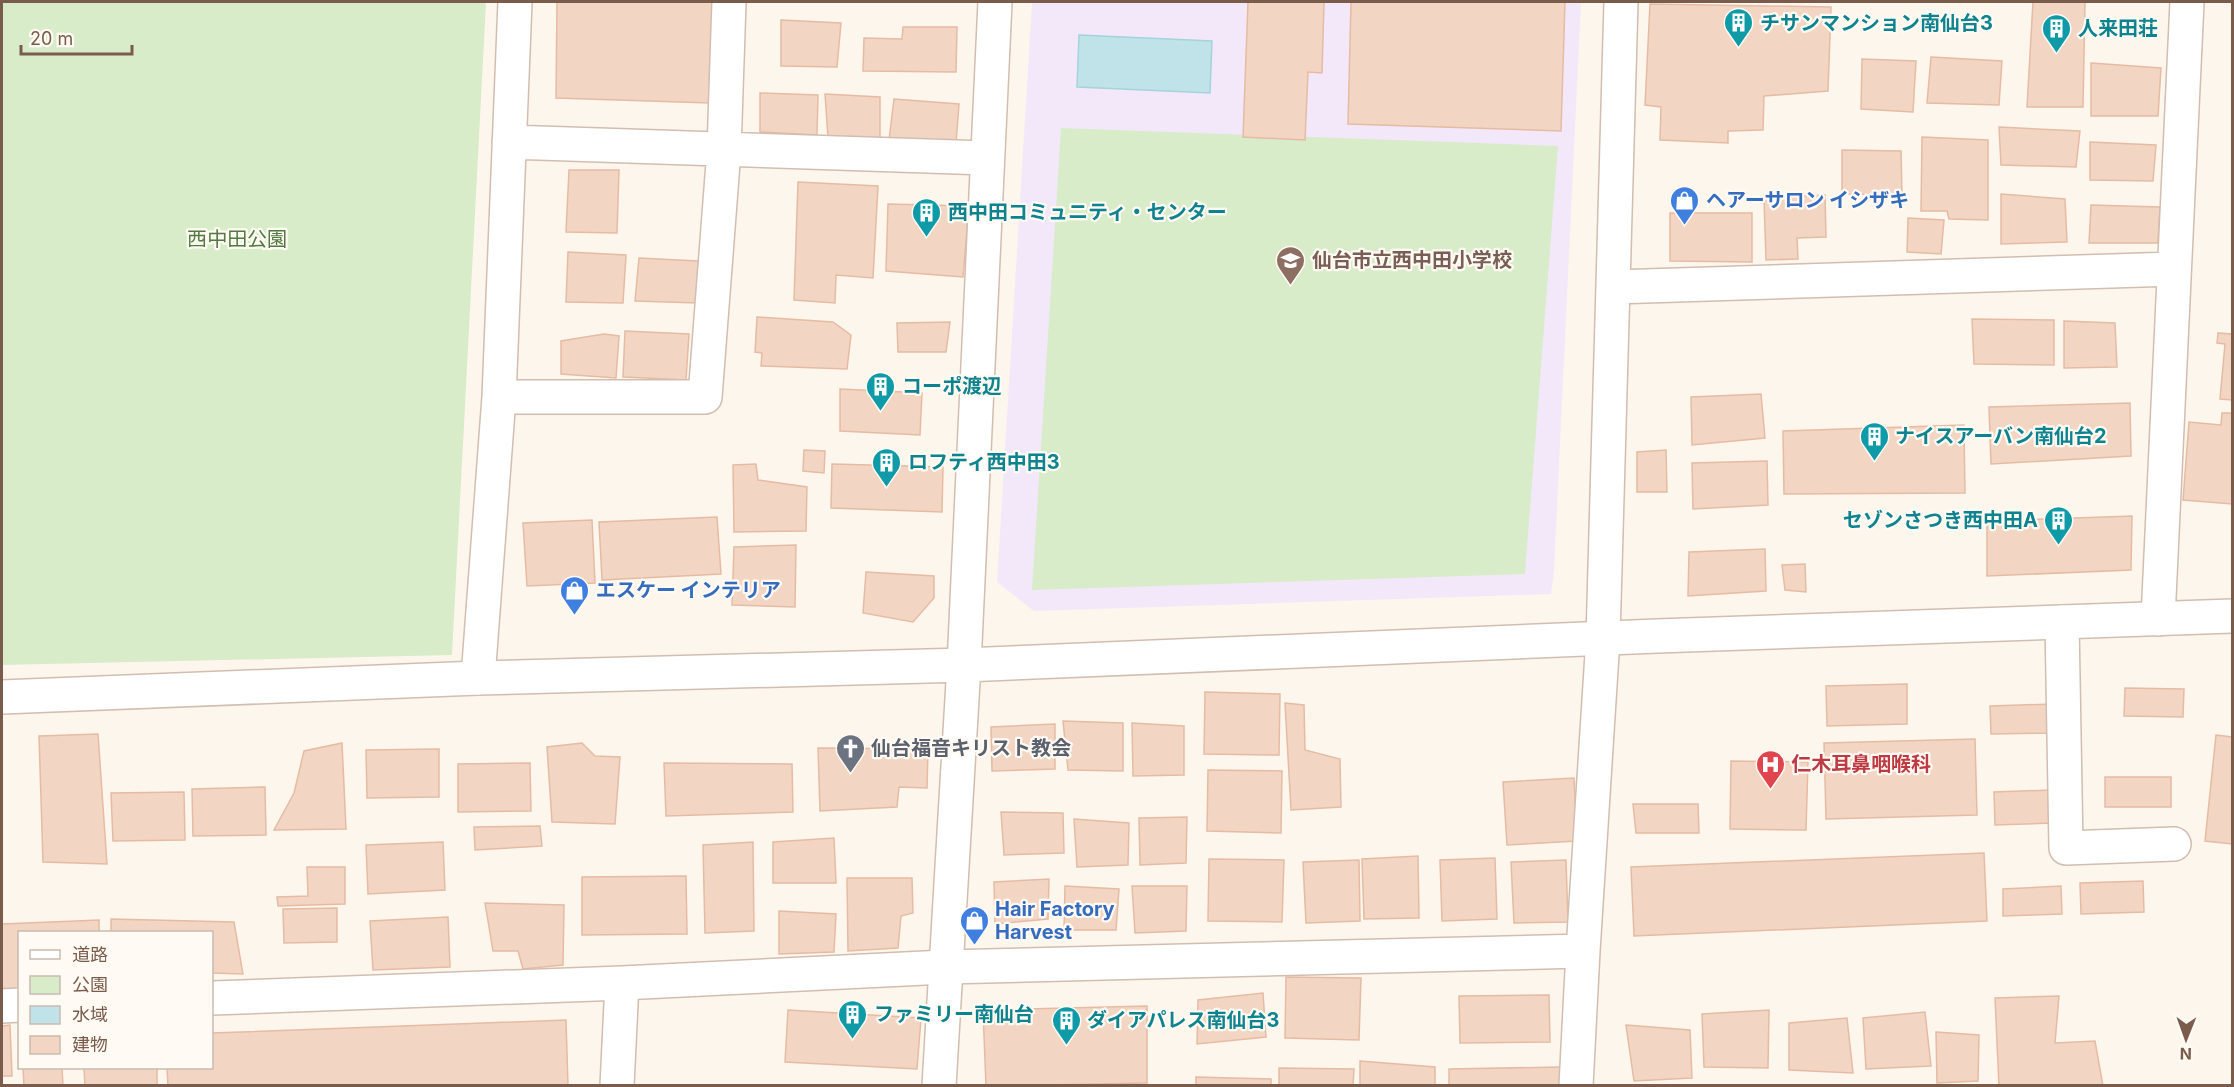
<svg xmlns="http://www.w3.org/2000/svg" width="2234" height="1087" font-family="Inter,'Noto Sans JP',sans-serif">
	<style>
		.education { fill: #f3e8fa }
		.green { fill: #d8ecc9 }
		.water { fill: #bfe3e8; stroke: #a5d3da; stroke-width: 1.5 }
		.building { fill: #f3d5c3; stroke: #e6bba3; stroke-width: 1.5 }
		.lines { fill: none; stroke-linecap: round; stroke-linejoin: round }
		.minor-casing { stroke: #d1beb0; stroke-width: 36 }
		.tertiary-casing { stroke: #d1beb0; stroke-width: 36 }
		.minor { stroke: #fff; stroke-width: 33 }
		.tertiary { stroke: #fff; stroke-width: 33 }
		.labels { text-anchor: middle; stroke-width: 4.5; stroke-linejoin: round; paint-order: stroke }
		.culture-label { font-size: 20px; font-weight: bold; fill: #0d838f; stroke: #fffaf3; text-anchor: start }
		.shop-label { font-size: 20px; font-weight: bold; fill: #366cbe; stroke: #fffaf3; text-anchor: start }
		.park-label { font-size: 20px; fill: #537a41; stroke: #fffaf3 }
		.education-label { font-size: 20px; font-weight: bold; fill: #785e54; stroke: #fffaf3; text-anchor: start }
		.worship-label { font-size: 20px; font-weight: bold; fill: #5b616d; stroke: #fffaf3; text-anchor: start }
		.health-label { font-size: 20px; font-weight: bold; fill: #be3a42; stroke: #fffaf3; text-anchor: start }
	</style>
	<rect width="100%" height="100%" fill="#fdf6ec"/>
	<path class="education" d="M1032 2H1581L1554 571 1551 594 1034 611 997 582Z"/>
	<path class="green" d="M2 2H486L452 655 2 665Z
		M1061 128 1558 146 1525 574 1032 590Z"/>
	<path class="water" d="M1079 35 1212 41 1210 93 1077 87Z"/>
	<path class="building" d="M557 2H715L710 103 556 98Z
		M1248 2H1324L1322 73 1308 72 1305 140 1243 137Z
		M1351 2H1565L1561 131 1348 124Z
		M2033 2H2085L2083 107H2027Z
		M1650 4 1831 7 1828 91 1764 96 1763 130 1728 131V143L1660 140 1661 107 1645 105Z
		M781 20 841 23 837 67 781 66Z
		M903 27H957L956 72 863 71 864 38 902 39Z
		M1931 57 2002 61 1999 105 1927 103Z
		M1862 59 1916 61 1913 112 1861 109Z
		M2091 63 2161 68 2158 116H2091Z
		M760 93 818 95 817 135 760 132Z
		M825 94 880 97V138L828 137Z
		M894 99 959 104 956 143 889 140Z
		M1999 127 2080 131 2076 167 2001 165Z
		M1922 137 1988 140V220L1949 219 1947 211H1921Z
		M2090 142 2156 145 2153 181 2090 180Z
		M1842 150 1901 151 1902 195 1842 194Z
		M569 170H619L617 233 566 232Z
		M798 182 878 186 873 278 836 275 835 303 794 300Z
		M2001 194 2065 199 2067 242 2001 244Z
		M1825 195 1826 237 1797 238 1798 259 1766 260 1764 198Z
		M888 204 969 206 963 277 886 271Z
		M2091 205 2160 207 2158 243H2089Z
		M1670 213H1752V262L1670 261Z
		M1908 218 1944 220 1941 254 1907 252Z
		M568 252 626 255 623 303 566 302Z
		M639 258 698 261V303L635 301Z
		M757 317 833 322 851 335 847 369 761 366 762 353 755 352Z
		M1972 319 2054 320V365L1974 364Z
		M2064 321 2115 323 2117 367 2064 368Z
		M950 322 946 352H898L897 323Z
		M625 331 689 334 686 380 623 377Z
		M2218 333 2232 334V400L2220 399 2225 344 2217 343Z
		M604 334 619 336 616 378 561 374V341Z
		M840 389 922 393 920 435 840 431Z
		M1761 394 1765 438 1692 445 1691 397Z
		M2130 403 2131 456 1991 464 1989 407Z
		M2222 413H2232V504L2183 500 2189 422 2221 425Z
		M1964 425 1965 493 1784 494 1783 431Z
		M804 450 825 451 824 473 803 471Z
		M1666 450 1667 492H1637V452Z
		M1767 461 1768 505 1693 509 1692 463Z
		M756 464 758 480 807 487 806 531 734 532 733 465Z
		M832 464 943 467 942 512 831 508Z
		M2132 516 2131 570 1987 576V521Z
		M717 517 721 574 602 580 599 522Z
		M592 520 595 583 527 586 523 523Z
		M796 545 795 607 732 605 734 547Z
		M1765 549 1766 591 1688 596 1689 552Z
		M1805 564 1806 592 1785 590 1782 565Z
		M866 572 934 576V598L913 622 863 613Z
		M1907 684V724L1827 726 1826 686Z
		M2125 688 2184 689 2183 717 2124 716Z
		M1205 692 1280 694 1279 755 1204 754Z
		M1285 703 1304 705 1305 750 1340 759 1341 807 1291 810Z
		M2052 704V733L1991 734 1990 706Z
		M1063 721 1123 723V771L1068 770Z
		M1132 723 1184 726V775L1133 776Z
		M1055 724V769L992 771 991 727Z
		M98 734 107 864 43 862 39 736Z
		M2216 735 2232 737V844L2205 841Z
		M1975 739 1977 815 1826 819 1824 743Z
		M342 743 346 829 274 830 294 793 304 751Z
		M582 743 595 756 620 757 615 824 552 822 547 747Z
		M818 748 928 749 927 788 899 787 897 807 820 811Z
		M439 749V797L367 798 366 750Z
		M1731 761 1808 762 1806 830 1730 829Z
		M530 763 531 811 458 812V764Z
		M664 763 792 764 793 812 666 816Z
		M1208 770 1282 771 1281 833 1207 831Z
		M2105 777H2171V807H2105Z
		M1574 778 1577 841 1507 845 1503 782Z
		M265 787 266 835 193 836 192 789Z
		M2052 790 2053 823 1995 825 1994 792Z
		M184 792 185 840 113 841 111 793Z
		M1633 804H1698L1699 833H1636Z
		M1001 812 1063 813 1064 853 1004 855Z
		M1187 817 1186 863 1140 865 1139 818Z
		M1074 819 1129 823 1128 865 1077 867Z
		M540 826 542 846 475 850 474 827Z
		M834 838 836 883H773V842Z
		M443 842 445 890 368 894 366 845Z
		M753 842 754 931 705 933 703 845Z
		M1984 853 1987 921 1634 936 1631 867Z
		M1418 856 1419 918 1364 919 1362 859Z
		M1495 858 1497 919 1442 921 1440 860Z
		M1209 859 1284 860 1282 922 1208 921Z
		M1359 860 1360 921 1306 923 1303 862Z
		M1566 860 1568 922 1514 923 1511 862Z
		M307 867H345V904L278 906 277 897 308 896Z
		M686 876 687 934 582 935V877Z
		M847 878H912L913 913 901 916 898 948 848 951Z
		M1049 879 1048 919 995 924 994 882Z
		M2143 881 2144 912 2081 914 2080 883Z
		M1065 886 1119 889 1116 930H1064Z
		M1132 886H1187L1186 931 1135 933Z
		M2061 886 2062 914 2003 916V889Z
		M485 903 564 905 563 965 523 969 518 951H493Z
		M337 908V942L284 943 283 909Z
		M779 911 836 914 834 952 779 954Z
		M448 917 450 967 373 970 370 921Z
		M111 919 234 922 243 974 212 973V932H111Z
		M99 920V932H20V995L2 996V924Z
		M1286 977 1361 978 1359 1040 1285 1038Z
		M1263 993 1266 1037 1197 1044 1198 1000Z
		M1549 995 1550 1042 1460 1043 1459 996Z
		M2059 996 2055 1043 2095 1041 2103 1086H1999L1995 998Z
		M1147 1006V1083L986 1086 983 1010Z
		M788 1010 921 1018 917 1069 785 1062Z
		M1769 1010 1768 1068 1704 1067 1702 1014Z
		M1925 1012 1931 1066 1866 1069 1863 1018Z
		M1847 1018 1853 1073 1789 1070V1023Z
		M566 1020 568 1086H168L167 1068H212V1033Z
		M10 1025 12 1076H2V1026Z
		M1626 1025 1690 1030 1692 1078 1634 1081Z
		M1936 1032 1979 1035 1978 1081 1937 1083Z
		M1360 1061 1435 1067V1086H1360Z
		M1561 1067V1086H1449V1069Z
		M23 1068H62L63 1086H24Z
		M84 1068H157V1086H85Z
		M1279 1068 1354 1069 1353 1086H1279Z
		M1196 1077 1271 1079V1086H1196Z"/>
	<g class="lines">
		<defs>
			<path id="minor" d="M509 142 987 158
				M1614 287 2174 269
				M499 397H705L724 150 729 2
				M2158 619 2187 2
				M2062 622 2066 848 2174 844
				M478 678 499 397 515 2
				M212 998 622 983 945 967 1583 951
				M2 1006 20 1005
				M617 1086 622 983
				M1576 1086 1583 951 1603 638 1621 2"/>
			<path id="tertiary" d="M2 697 478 678 964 665 1657 636 2232 616
				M939 1086 964 665 995 2"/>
		</defs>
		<use href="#minor" class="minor-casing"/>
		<use href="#tertiary" class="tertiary-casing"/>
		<use href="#minor" class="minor"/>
		<use href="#tertiary" class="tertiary"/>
	</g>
	<defs>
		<symbol id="building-pin" viewBox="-11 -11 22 30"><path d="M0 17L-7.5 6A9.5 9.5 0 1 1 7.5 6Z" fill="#0f9aa8" stroke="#fffaf3"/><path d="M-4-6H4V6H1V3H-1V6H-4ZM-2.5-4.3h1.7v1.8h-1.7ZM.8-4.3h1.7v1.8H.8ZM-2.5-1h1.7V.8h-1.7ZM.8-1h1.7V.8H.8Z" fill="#fff"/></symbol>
		<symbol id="shop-pin" viewBox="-11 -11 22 30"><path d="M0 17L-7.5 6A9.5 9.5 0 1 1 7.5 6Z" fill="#3f7fe0" stroke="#fffaf3"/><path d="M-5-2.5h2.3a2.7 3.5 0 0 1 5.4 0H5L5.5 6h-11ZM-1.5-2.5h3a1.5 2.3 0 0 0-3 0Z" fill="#fff"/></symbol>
		<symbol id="school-pin" viewBox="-11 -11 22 30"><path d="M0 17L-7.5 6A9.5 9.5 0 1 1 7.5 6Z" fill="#8d6e63" stroke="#fffaf3"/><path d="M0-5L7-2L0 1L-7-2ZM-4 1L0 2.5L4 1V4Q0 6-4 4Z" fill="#fff"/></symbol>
		<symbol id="church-pin" viewBox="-11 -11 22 30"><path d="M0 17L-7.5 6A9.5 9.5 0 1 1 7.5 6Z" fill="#6b7280" stroke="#fffaf3"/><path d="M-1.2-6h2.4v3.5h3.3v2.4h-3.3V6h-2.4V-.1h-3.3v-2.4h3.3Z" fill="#fff"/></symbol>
		<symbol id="hospital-pin" viewBox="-11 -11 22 30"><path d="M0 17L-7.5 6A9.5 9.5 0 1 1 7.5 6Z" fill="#e0444e" stroke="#fffaf3"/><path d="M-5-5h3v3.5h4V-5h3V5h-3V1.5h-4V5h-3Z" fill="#fff"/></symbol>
	</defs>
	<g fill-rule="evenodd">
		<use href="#building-pin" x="1722" y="6" width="33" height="45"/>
		<use href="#building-pin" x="2040" y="12" width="33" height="45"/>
		<use href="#shop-pin" x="1668" y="184" width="33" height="45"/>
		<use href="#building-pin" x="910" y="196" width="33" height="45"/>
		<use href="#school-pin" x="1274" y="244" width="33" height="45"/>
		<use href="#building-pin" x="864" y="370" width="33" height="45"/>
		<use href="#building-pin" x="1858" y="420" width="33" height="45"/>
		<use href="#building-pin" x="870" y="446" width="33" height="45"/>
		<use href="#building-pin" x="2042" y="504" width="33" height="45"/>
		<use href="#shop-pin" x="558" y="574" width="33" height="45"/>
		<use href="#church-pin" x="834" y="732" width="33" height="45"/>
		<use href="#hospital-pin" x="1754" y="748" width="33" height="45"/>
		<use href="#shop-pin" x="958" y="904" width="33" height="45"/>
		<use href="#building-pin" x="836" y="998" width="33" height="45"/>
		<use href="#building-pin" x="1050" y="1004" width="33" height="45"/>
	</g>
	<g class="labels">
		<g class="culture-label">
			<text x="1760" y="30">チサンマンション南仙台3</text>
			<text x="2078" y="35">人来田荘</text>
			<text x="948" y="219">西中田コミュニティ・センター</text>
			<text x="902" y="393">コーポ渡辺</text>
			<text x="1895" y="443">ナイスアーバン南仙台2</text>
			<text x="908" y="469">ロフティ西中田3</text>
			<text x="2038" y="527" text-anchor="end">セゾンさつき西中田A</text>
			<text x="874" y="1021">ファミリー南仙台</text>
			<text x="1087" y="1027">ダイアパレス南仙台3</text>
		</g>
		<g class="shop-label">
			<text x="1706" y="207">ヘアーサロン イシザキ</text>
			<text x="596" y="597">エスケー インテリア</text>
			<text x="995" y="916">Hair Factory<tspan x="995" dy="23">Harvest</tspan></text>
		</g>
		<g class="park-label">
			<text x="237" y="246">西中田公園</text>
		</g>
		<g class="education-label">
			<text x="1312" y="267">仙台市立西中田小学校</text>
		</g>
		<g class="worship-label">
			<text x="871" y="755">仙台福音キリスト教会</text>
		</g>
		<g class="health-label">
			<text x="1791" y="771">仁木耳鼻咽喉科</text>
		</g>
	</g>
	<rect width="2234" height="1087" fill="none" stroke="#7a5c4d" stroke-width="6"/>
	<rect x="18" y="931" width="195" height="138" fill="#fffaf3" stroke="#cabbb1" stroke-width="1.5"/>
	<rect x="30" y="950" width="30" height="9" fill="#ffffff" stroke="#cabbb1" stroke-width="1.5"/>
	<text x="72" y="961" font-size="18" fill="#7a5c4d">道路</text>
	<rect x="30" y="976" width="30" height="18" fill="#d8ecc9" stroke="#cabbb1" stroke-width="1.5"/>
	<text x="72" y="991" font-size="18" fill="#7a5c4d">公園</text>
	<rect x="30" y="1006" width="30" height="18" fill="#bfe3e8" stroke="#cabbb1" stroke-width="1.5"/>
	<text x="72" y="1021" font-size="18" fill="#7a5c4d">水域</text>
	<rect x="30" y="1036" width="30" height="18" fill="#f3d5c3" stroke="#cabbb1" stroke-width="1.5"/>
	<text x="72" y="1051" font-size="18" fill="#7a5c4d">建物</text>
	<g transform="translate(2186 1039) rotate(181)" stroke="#fffaf3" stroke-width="4.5" paint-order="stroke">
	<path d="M0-4.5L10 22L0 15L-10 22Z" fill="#7a5c4d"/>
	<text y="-9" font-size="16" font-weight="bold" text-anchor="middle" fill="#7a5c4d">N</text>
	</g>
	<path d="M21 45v9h111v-9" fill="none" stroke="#7a5c4d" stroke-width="3"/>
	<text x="30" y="45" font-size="18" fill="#7a5c4d" stroke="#fffaf3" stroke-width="4.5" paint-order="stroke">20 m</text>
</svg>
